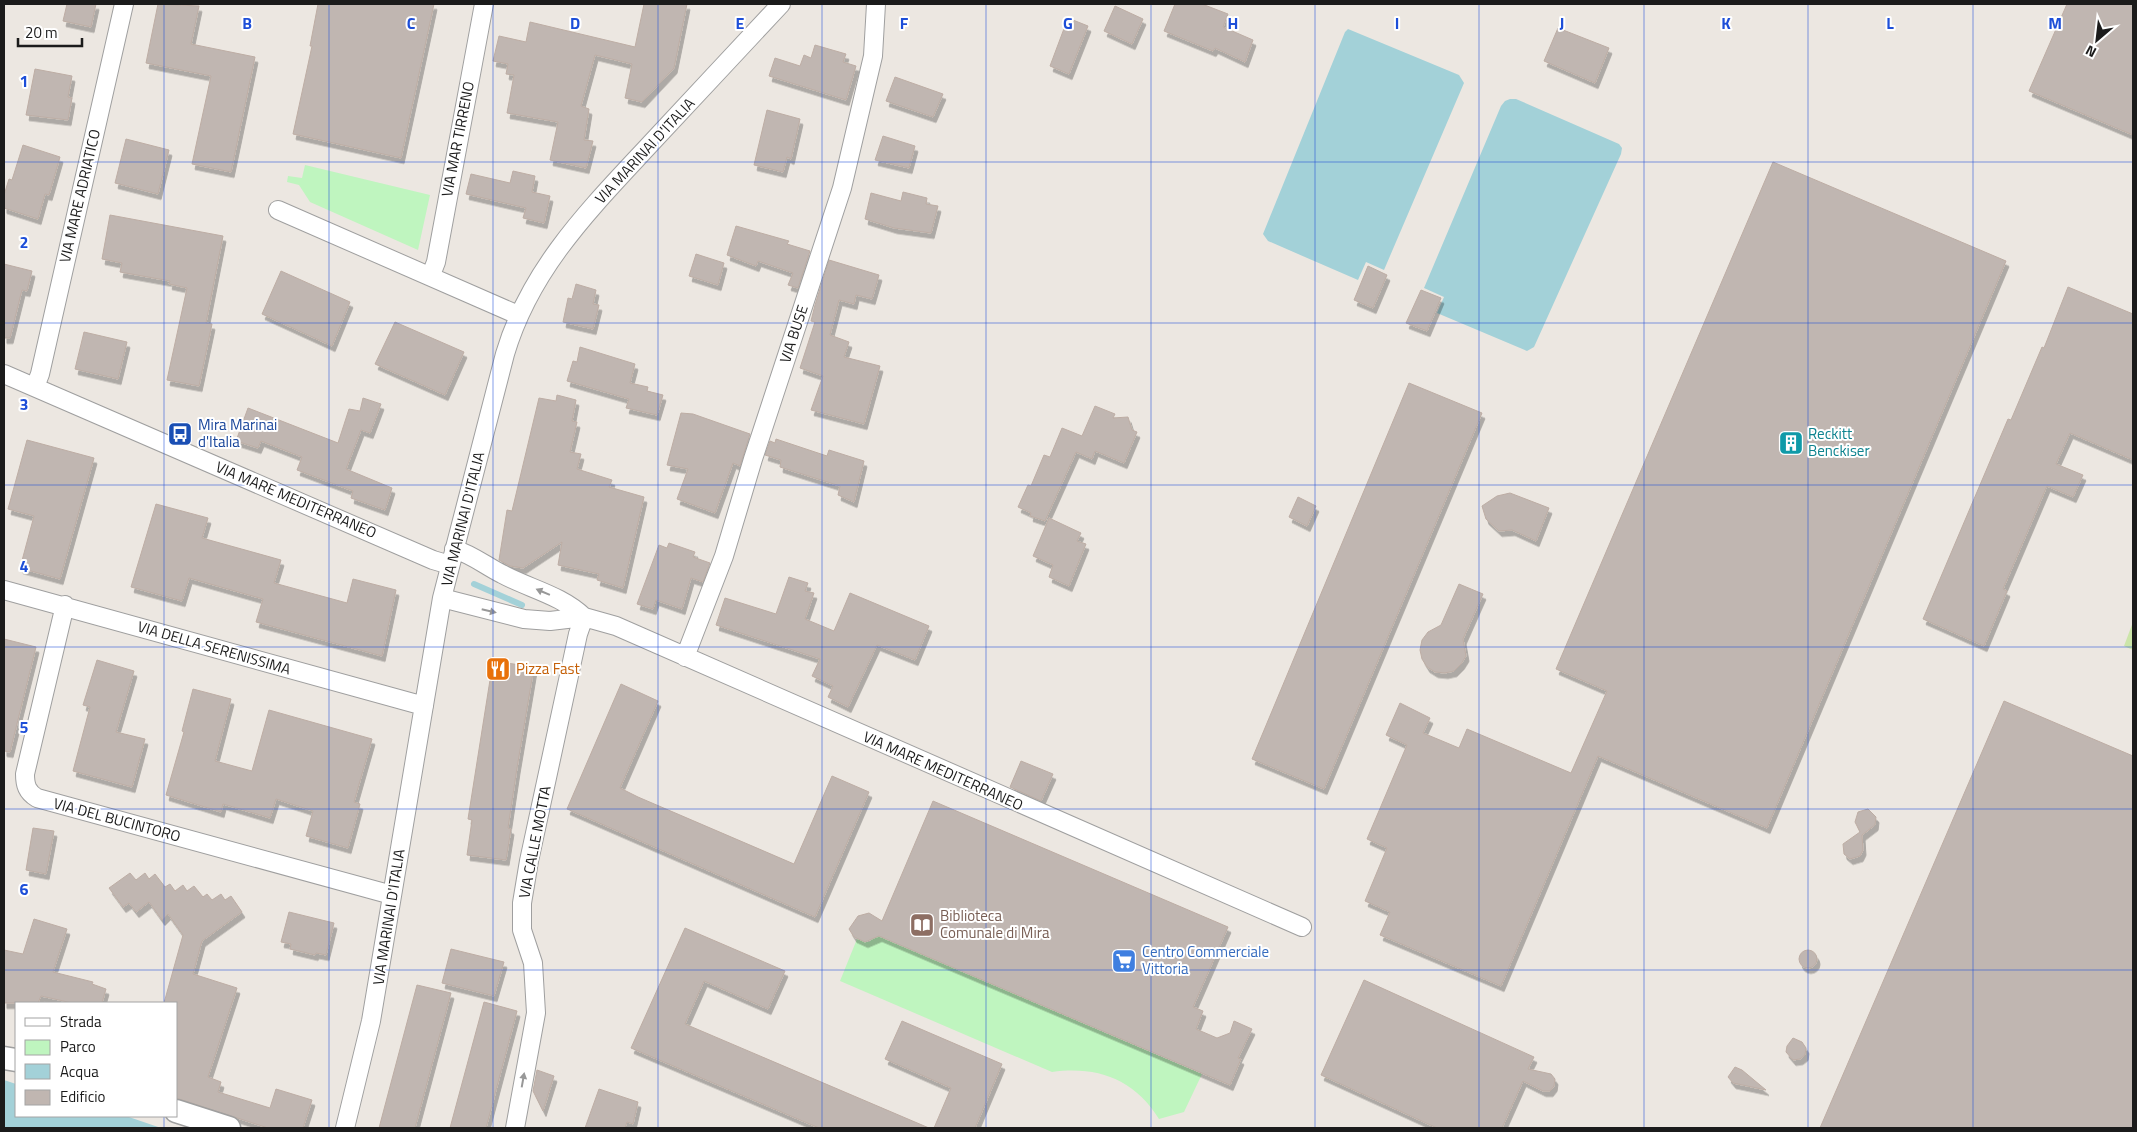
<svg xmlns="http://www.w3.org/2000/svg" width="2137" height="1132" font-family="'Titillium Web',sans-serif">
	<style>
		.grass { fill: #cce5a9 }
		.park { fill: #bff5bf }
		.water { fill: #a3d1d8 }
		.lines { fill: none; stroke-linecap: round; stroke-linejoin: round }
		.stream { stroke: #a3d1d8; stroke-width: 6 }
		.building { fill: #c0b6b1; stroke: #bdada4; filter: url(#shadow) }
		.minor-casing { stroke: #9f9f9f; stroke-width: 20 }
		.tertiary-casing { stroke: #9f9f9f; stroke-width: 25 }
		.minor { stroke: #fff; stroke-width: 18 }
		.tertiary { stroke: #fff; stroke-width: 22 }
		.oneway { fill: #989898 }
		.grid { fill: none; stroke: #1d4ed8; stroke-width: 1; stroke-opacity: 0.55 }
		.labels { text-anchor: middle; stroke-width: 4; stroke-linejoin: round; paint-order: stroke }
		.street-label { font-size: 15px; fill: #1b1b1b; stroke: #fff }
		.transit-label { font-size: 15px; fill: #164399; stroke: #fff; text-anchor: start }
		.culture-label { font-size: 15px; fill: #0d838f; stroke: #fff; text-anchor: start }
		.food-label { font-size: 15px; fill: #c56008; stroke: #fff; text-anchor: start }
		.education-label { font-size: 15px; fill: #785e54; stroke: #fff; text-anchor: start }
		.shop-label { font-size: 15px; fill: #366cbe; stroke: #fff; text-anchor: start }
		.grid-label { font-size: 16px; text-anchor: middle; font-weight: bold; fill: #1d4ed8; stroke: #fff; stroke-width: 4; stroke-linejoin: round; paint-order: stroke }
	</style>
	<defs>
		<filter id="shadow"><feDropShadow dx="3" dy="5.5" stdDeviation="0" flood-color="#0004"/></filter>
	</defs>
	<rect width="100%" height="100%" fill="#ece7e1"/>
	<path class="grass" d="M2133 622V650L2124 646Z"/>
	<path class="park" d="M305 165 430 195 418 250 310 202 299 185 287 182 288 176 302 178Z
		M876 935 1202 1074 1184 1112 1159 1119C1134 1079 1098 1066 1052 1072L840 981 857 939 869 942Z"/>
	<path class="water" d="M1348 29 1459 75 1464 83 1384 270 1366 262 1358 280 1268 241 1263 234 1345 32Z
		M1510 99H1516L1619 144 1622 148 1621 154 1534 347 1527 351 1437 313 1444 297 1424 288 1501 106 1505 101Z
		M4 1080 16 1084V1116H126L161 1128H4Z"/>
	<g class="lines">
		<path class="stream" d="M474 584 522 605"/>
	</g>
	<path class="building" d="M67 4H96L91 27 63 21Z
		M158 4 199 6 191 44 255 57 231 172 192 164 211 76 146 63Z
		M318 4H434L401 158 293 134 312 46H310Z
		M644 4H687L674 68 642 102 625 98 632 64 595 55 581 106 589 109 584 140 593 141 586 168 550 160 558 122 507 113 514 75 506 74 508 64 493 61 499 36 526 42 530 22 635 47Z
		M1175 4H1202L1228 14 1223 27 1253 40 1245 62 1215 48 1213 51 1164 31Z
		M2067 4H2133V135L2029 91Z
		M1115 6 1143 19 1132 44 1104 31Z
		M1068 18 1088 26 1069 74 1050 66Z
		M1558 28 1609 48 1595 83 1544 61Z
		M815 45 846 54 843 62 856 66 846 100 769 76 775 58 800 66 804 55 811 58Z
		M35 69 72 76 68 97 72 98 68 120 26 115Z
		M895 77 943 94 933 117 886 101Z
		M767 110 800 119 791 159 787 157 783 172 754 165Z
		M883 136 915 146 909 168 875 160Z
		M126 139 169 150 158 194 115 183Z
		M23 145 60 157 49 195 45 194 38 219 4 208V195L9 179 12 180Z
		M1773 162 2006 261 1767 828 1598 756 1501 986 1380 935 1390 912 1365 901 1387 848 1367 839 1407 745 1386 735 1400 703 1430 718 1423 733 1459 748 1467 729 1571 773 1607 691 1556 669Z
		M513 171 535 176 532 192 550 196 544 223 523 218 526 208 466 194 471 174 510 183Z
		M903 192 927 198 926 204 938 206 931 233 894 228 865 219 871 193 901 201Z
		M110 215 223 236 206 323 212 324 199 386 167 380 187 288 169 284 170 281 120 272 122 263 102 259Z
		M736 226 789 241 787 244 810 251 798 288 788 285 793 273 758 261 756 266 727 255Z
		M696 254 724 263 718 285 689 276Z
		M829 260 879 275 872 299 856 295 854 304 839 300 830 335 849 342 844 357 880 366 864 424 811 410 823 376 800 368 815 322 811 321 815 305Z
		M4 264 32 271 27 291 22 290 10 338H4Z
		M1368 266 1387 275 1373 308 1354 300Z
		M281 271 350 302 332 346 262 314Z
		M576 284 596 290 593 304 599 305 593 329 563 322 568 298 572 299Z
		M2068 287 2133 314V460L2070 433 2056 464 2083 475 2073 497 2047 486 2003 589 2007 591 1984 646 1923 619 2008 419 2011 420 2042 347 2044 348Z
		M1421 290 1441 298 1427 331 1406 323Z
		M395 322 464 352 445 395 375 364Z
		M84 332 127 342 118 379 75 369Z
		M580 347 635 364 630 383 648 387 647 391 663 395 657 415 626 408 629 399 567 381 573 361 577 362Z
		M1409 383 1482 413 1324 789 1252 759Z
		M557 395 576 400 572 421 577 422 570 452 581 454 577 469 612 480 609 487 644 497 623 588 597 580 599 574 558 565 562 542 523 568 510 566 499 560 507 510 512 511 539 398 556 401Z
		M363 398 381 404 370 433 361 430 346 469 392 488 385 510 351 498 353 491 297 470 302 457 261 441 258 448 236 441 248 408 338 443 349 409 360 411Z
		M1095 406 1115 414 1113 418 1128 417 1132 430 1137 432 1124 463 1095 451 1092 459 1076 452 1045 521 1030 516 1031 513 1018 507 1028 485 1031 486 1044 455 1050 457 1062 428 1082 436Z
		M681 413 693 414 750 434 740 466 733 463 715 513 677 499 688 469 667 465Z
		M776 439 827 456 829 450 864 461 854 502 838 495 840 486 780 467 781 460 765 455 770 441 775 443Z
		M27 440 94 458 60 579 20 568 34 516 8 509Z
		M1510 493 1549 508 1536 541 1512 530 1499 531 1486 519 1482 506 1497 496Z
		M1298 497 1316 506 1307 526 1289 517Z
		M156 504 208 518 202 538 281 560 274 583 347 603 353 579 396 590 382 656 256 622 263 599 189 578 182 601 131 587Z
		M1049 518 1081 533 1077 541 1086 544 1069 586 1049 577 1053 565 1033 556Z
		M669 543 695 552 693 557 710 563 703 582 691 578 682 609 656 600 653 609 637 604 659 545 667 548Z
		M789 577 808 583 805 591 814 593 805 619 834 631 850 593 929 626 915 660 877 645 848 707 828 697 833 686 812 676 820 659 716 625 725 598 776 614Z
		M1459 584 1483 594 1463 639 1466 656 1461 664 1454 671 1445 673 1435 672 1427 667 1422 659 1420 650 1422 640 1428 632 1441 625Z
		M4 639 36 647 10 752 4 751Z
		M97 660 134 671 116 732 145 739 132 787 73 771 90 707 83 705Z
		M493 661 534 667 517 768 508 828 511 829 506 860 467 855 472 820 468 819Z
		M621 684 658 701 620 788 638 797 794 864 832 776 869 792 815 917 567 809Z
		M193 689 231 699 215 761 252 771 269 710 372 739 354 802 360 804 348 848 306 836 313 811 276 799 270 818 223 804 221 812 166 795 184 732 182 731Z
		M2004 701 2133 756V1128H1820Z
		M1021 761 1053 774 1041 801 1010 787Z
		M933 801 1228 927 1193 1007 1203 1011 1196 1029 1217 1038 1230 1033 1234 1021 1252 1029 1238 1058 1241 1059 1230 1085 879 936 865 942 854 937 849 929 858 916 869 913 882 921Z
		M1868 809 1876 817 1875 825 1862 835 1863 850 1860 856 1850 859 1844 854 1843 844 1860 832 1855 822 1858 812Z
		M33 828 54 831 46 874 26 870Z
		M130 873 136 880 145 873 149 879 155 874 165 887 170 884 175 891 183 885 187 891 194 886 203 897 207 894 212 900 221 894 225 900 231 896 242 912 202 941 193 974 237 988 208 1077 221 1082 218 1092 270 1108 276 1089 312 1100 303 1128H268L176 1098V1003H164L183 935 168 914 162 920 149 902 136 912 129 903 123 907 109 888Z
		M289 912 334 923 326 955 316 953 315 955 290 949 291 944 281 942Z
		M34 919 67 929 53 972 93 982 92 984 106 989 102 1003H72L41 996 38 1003H4V950L23 954Z
		M685 928 785 971 768 1009 704 981 685 1024 929 1128H819L631 1048Z
		M451 949 504 962 494 996 442 983Z
		M1799 959a9 9 0 1 1 18 0a9 9 0 1 1-18 0Z
		M1364 980 1534 1057 1528 1069 1551 1074 1555 1079 1554 1086 1550 1091H1543L1523 1081 1502 1128H1437L1321 1075Z
		M417 985 451 993 415 1128H379Z
		M484 1002 517 1011 486 1128H450Z
		M902 1021 1002 1064 975 1128H934L951 1088 885 1059Z
		M1793 1038 1802 1042 1806 1048 1805 1055 1800 1059 1793 1060 1786 1052 1787 1046Z
		M1735 1067 1742 1070 1766 1090 1733 1083 1728 1077Z
		M537 1070 554 1076 543 1111 533 1091Z
		M599 1089 638 1102 633 1124 627 1122 625 1128H585Z"/>
	<g class="lines">
		<defs>
			<path id="minor" d="M278 210 518 315
				M431 275 436 262 484 4
				M4 374 433 560 450 565
				M35 387 40 374 124 4
				M454 549C473 555 486 566 502 574 530 589 561 595 584 617
				M4 590 424 706
				M442 598 524 619 550 621 584 617 616 626 1302 927
				M65 605 25 774C25 785 27 792 37 798L392 895
				M685 657 724 556 753 459 842 188 873 56 876 4
				M345 1128 371 1021 442 598 505 354C531 266 593 206 654 140 696 95 739 49 781 4
				M515 1128 536 1013 533 963 522 930V903L529 861 578 634 584 617"/>
			<path id="tertiary" d="M4 1058 16 1060
				M176 1111 229 1128"/>
		</defs>
		<use href="#minor" class="minor-casing"/>
		<use href="#tertiary" class="tertiary-casing"/>
		<use href="#minor" class="minor"/>
		<use href="#tertiary" class="tertiary"/>
	</g>
	<defs><path id="oneway-solid" d="M-6-.8H1V-3.2L6.5 0L1 3.2V.8H-6Z" transform="scale(1.25)"/></defs>
	<g class="oneway">
		<use href="#oneway-solid" transform="translate(543 592) rotate(-157)"/>
		<use href="#oneway-solid" transform="translate(489 611) rotate(13)"/>
		<use href="#oneway-solid" transform="translate(523 1080) rotate(-80)"/>
	</g>
	<path class="grid" d="M164 4V1003M329 4V1128M493 4V1128M658 4V1128M822 4V1128M986 4V1128M1151 4V1128M1315 4V1128M1479 4V1128M1644 4V1128M1808 4V1128M1973 4V1128M4 162H2133M4 323H2133M4 485H2133M4 647H2133M4 809H2133M4 970H2133M164 1116V1128"/>
	<defs>
		<symbol id="bus-square" viewBox="-11 -11 22 22"><rect x="-9" y="-9" width="18" height="18" rx="4" fill="#1a4fb4" stroke="#fff"/><path d="M-5-6H5V4H4V6H2V4H-2V6H-4V4H-5ZM-3.5-4V0h7V-4ZM-3.5 1.2v1.5H-2V1.2ZM2 1.2v1.5H3.5V1.2Z" fill="#fff"/></symbol>
		<symbol id="building-square" viewBox="-11 -11 22 22"><rect x="-9" y="-9" width="18" height="18" rx="4" fill="#0f9aa8" stroke="#fff"/><path d="M-4-6H4V6H1V3H-1V6H-4ZM-2.5-4.3h1.7v1.8h-1.7ZM.8-4.3h1.7v1.8H.8ZM-2.5-1h1.7V.8h-1.7ZM.8-1h1.7V.8H.8Z" fill="#fff"/></symbol>
		<symbol id="restaurant-square" viewBox="-11 -11 22 22"><rect x="-9" y="-9" width="18" height="18" rx="4" fill="#e8710a" stroke="#fff"/><path d="M-5-6h1v4h1v-4h1v4h1v-4h1v5L-1.5 .5V6h-2V.5L-5-1ZM5-6V6H3V1.5H1.5Q1.5-4 5-6Z" fill="#fff"/></symbol>
		<symbol id="library-square" viewBox="-11 -11 22 22"><rect x="-9" y="-9" width="18" height="18" rx="4" fill="#8d6e63" stroke="#fff"/><path d="M-6-4Q-3-5.5-.7-3.5V5Q-3 3-6 4ZM6-4Q3-5.5 .7-3.5V5Q3 3 6 4Z" fill="#fff"/></symbol>
		<symbol id="supermarket-square" viewBox="-11 -11 22 22"><rect x="-9" y="-9" width="18" height="18" rx="4" fill="#3f7fe0" stroke="#fff"/><path d="M-6-5.5h2.5l.6 2H6L4.5 2H-2.5L-4.4-4H-6ZM-1.5 3.2a1.3 1.3 0 1 0 .1 0ZM3 3.2a1.3 1.3 0 1 0 .1 0Z" fill="#fff"/></symbol>
	</defs>
	<g fill-rule="evenodd">
		<use href="#bus-square" x="166" y="420" width="28" height="28"/>
		<use href="#building-square" x="1777" y="429" width="28" height="28"/>
		<use href="#restaurant-square" x="484" y="655" width="28" height="28"/>
		<use href="#library-square" x="908" y="911" width="28" height="28"/>
		<use href="#supermarket-square" x="1110" y="947" width="28" height="28"/>
	</g>
	<g class="labels">
		<g class="street-label">
			<text transform="translate(458 139) rotate(-79)" y="5">VIA MAR TIRRENO</text>
			<text transform="translate(645 151) rotate(-47)" y="5">VIA MARINAI D'ITALIA</text>
			<text transform="translate(80 196) rotate(-77)" y="5">VIA MARE ADRIATICO</text>
			<text transform="translate(794 334) rotate(-72)" y="5">VIA BUSE</text>
			<text transform="translate(296 500) rotate(23)" y="5">VIA MARE MEDITERRANEO</text>
			<text transform="translate(463 519) rotate(-76)" y="5">VIA MARINAI D'ITALIA</text>
			<text transform="translate(214 648) rotate(16)" y="5">VIA DELLA SERENISSIMA</text>
			<text transform="translate(943 771) rotate(24)" y="5">VIA MARE MEDITERRANEO</text>
			<text transform="translate(117 820) rotate(15)" y="5">VIA DEL BUCINTORO</text>
			<text transform="translate(535 842) rotate(-79)" y="5">VIA CALLE MOTTA</text>
			<text transform="translate(389 917) rotate(-81)" y="5">VIA MARINAI D'ITALIA</text>
		</g>
		<g class="transit-label">
			<text x="198" y="430">Mira Marinai<tspan x="198" dy="17">d'Italia</tspan></text>
		</g>
		<g class="culture-label">
			<text x="1808" y="439">Reckitt<tspan x="1808" dy="17">Benckiser</tspan></text>
		</g>
		<g class="food-label">
			<text x="516" y="674">Pizza Fast</text>
		</g>
		<g class="education-label">
			<text x="940" y="921">Biblioteca<tspan x="940" dy="17">Comunale di Mira</tspan></text>
		</g>
		<g class="shop-label">
			<text x="1142" y="957">Centro Commerciale<tspan x="1142" dy="17">Vittoria</tspan></text>
		</g>
	</g>
	<g class="grid-label">
		<text x="247" y="29">B</text>
		<text x="411" y="29">C</text>
		<text x="575" y="29">D</text>
		<text x="740" y="29">E</text>
		<text x="904" y="29">F</text>
		<text x="1068" y="29">G</text>
		<text x="1233" y="29">H</text>
		<text x="1397" y="29">I</text>
		<text x="1562" y="29">J</text>
		<text x="1726" y="29">K</text>
		<text x="1890" y="29">L</text>
		<text x="2055" y="29">M</text>
		<text x="24" y="87">1</text>
		<text x="24" y="248">2</text>
		<text x="24" y="410">3</text>
		<text x="24" y="572">4</text>
		<text x="24" y="733">5</text>
		<text x="24" y="895">6</text>
	</g>
	<rect width="2137" height="1132" fill="none" stroke="#1b1b1b" stroke-width="10"/>
	<rect x="15" y="1002" width="162" height="115" fill="#ffffff" stroke="#a4a4a4"/>
	<rect x="25" y="1018" width="25" height="8" fill="#ffffff" stroke="#a4a4a4"/>
	<text x="60" y="1027" font-size="15" fill="#1b1b1b">Strada</text>
	<rect x="25" y="1040" width="25" height="15" fill="#bff5bf" stroke="#a4a4a4"/>
	<text x="60" y="1052" font-size="15" fill="#1b1b1b">Parco</text>
	<rect x="25" y="1064" width="25" height="15" fill="#a3d1d8" stroke="#a4a4a4"/>
	<text x="60" y="1077" font-size="15" fill="#1b1b1b">Acqua</text>
	<rect x="25" y="1090" width="25" height="15" fill="#c0b6b1" stroke="#a4a4a4"/>
	<text x="60" y="1102" font-size="15" fill="#1b1b1b">Edificio</text>
	<g transform="translate(2097 40) rotate(208)" stroke="#ffffff" stroke-width="4" paint-order="stroke">
	<path d="M0-4L9 19L0 12L-9 19Z" fill="#1b1b1b"/>
	<text y="-8" font-size="14" font-weight="bold" text-anchor="middle" fill="#1b1b1b">N</text>
	</g>
	<path d="M18 38v8h64v-8" fill="none" stroke="#1b1b1b" stroke-width="2.5"/>
	<text x="25" y="38" font-size="15" fill="#1b1b1b" stroke="#ffffff" stroke-width="4" paint-order="stroke">20 m</text>
</svg>
